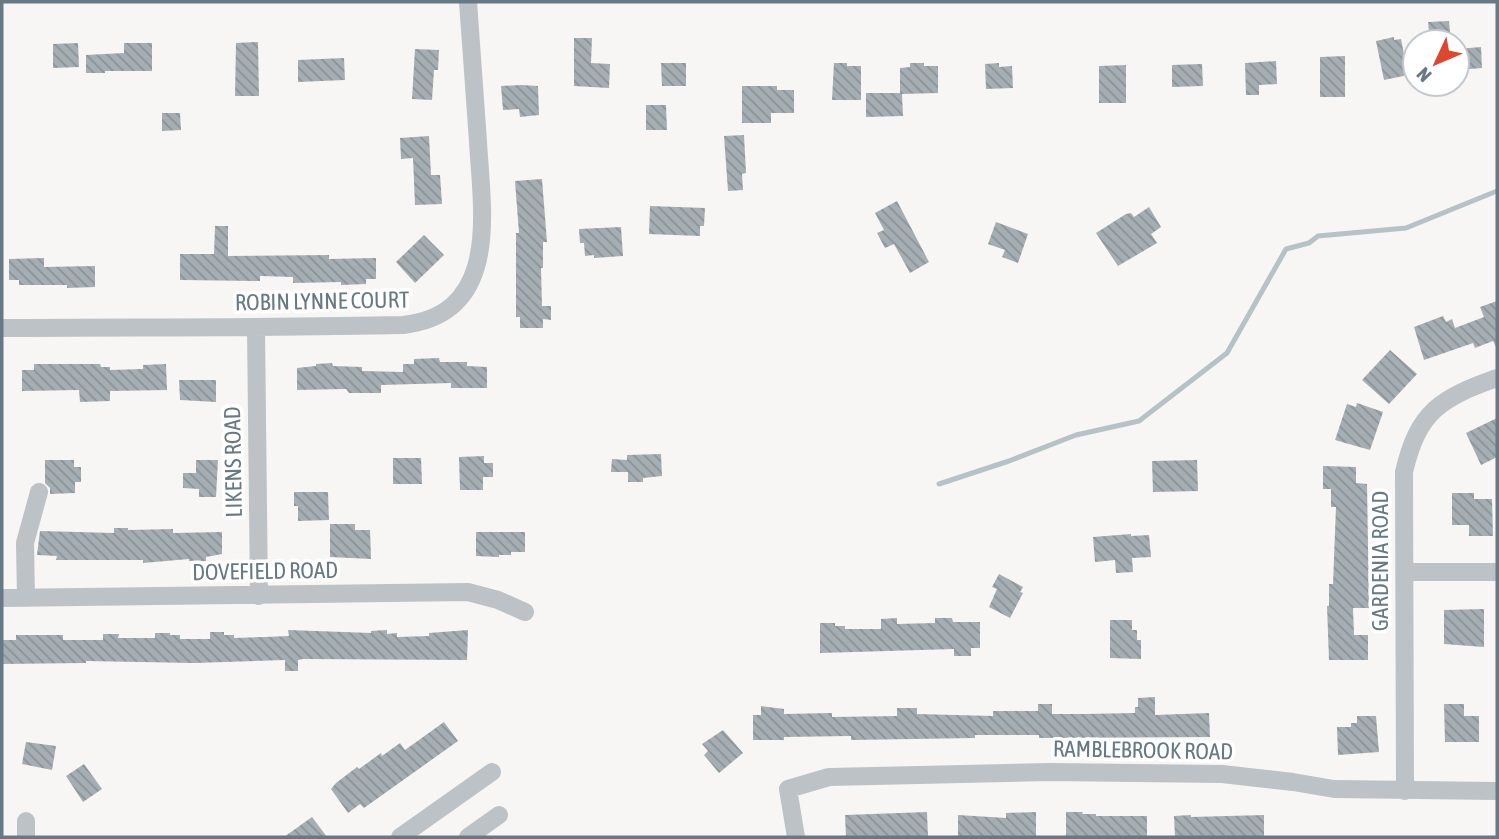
<svg xmlns="http://www.w3.org/2000/svg" width="1499" height="839" font-family="'Asap Condensed',sans-serif">
	<style>
		.lines { fill: none; stroke-linecap: round; stroke-linejoin: round }
		.stream { stroke: #b5c3c6; stroke-width: 5 }
		.building { fill: url(#building-back-hatch) }
		.minor { stroke: #bdc2c6; stroke-width: 18 }
		.labels { text-anchor: middle; stroke-width: 7; stroke-linejoin: round; paint-order: stroke }
		.street-label { font-size: 23px; fill: #677984; stroke: #fff }
	</style>
	<defs>
		<pattern id="building-back-hatch" width="6" height="6" patternUnits="userSpaceOnUse" patternTransform="scale(1.75)"><rect width="6" height="6" fill="#a5aeb3"/><path d="M-1 5l2 2M0 0l6 6M5-1l2 2" fill="none" stroke="#8a9297"/></pattern>
	</defs>
	<rect width="100%" height="100%" fill="#f7f6f4"/>
	<g class="lines">
		<path class="stream" d="M939 484 1009 461 1076 435 1139 421 1227 353 1286 249 1309 243 1318 236 1406 228 1497 191"/>
	</g>
	<path class="building" d="M1449 21 1451 42H1430L1428 22Z
		M1394 37V40L1401 39 1408 75 1384 80 1376 41Z
		M574 38H592L591 63 610 64 609 88 574 86Z
		M258 42 259 96H235L236 43Z
		M78 43 79 67 53 68V44Z
		M124 43H152V71H105V73H86V55L124 53Z
		M1481 47 1482 68 1458 70 1457 49Z
		M415 49 439 50 438 70H434L432 100 412 99Z
		M1345 56V97H1320V57Z
		M344 58 345 80 298 82V60Z
		M1276 61 1277 84 1259 85V95H1246L1245 63Z
		M661 63H686V86H662Z
		M834 63H847V66H861V100H832Z
		M910 63H924V66H938V93L902 94 903 116 866 117V93H900V68L910 67Z
		M999 63V67L1012 66 1013 88 986 89 985 64Z
		M1202 64 1203 86 1172 87V65Z
		M1126 65V103H1099V66Z
		M521 85 538 86 539 115 520 117 519 109 503 110 501 86Z
		M742 86H777V90H794V113H771V123H742Z
		M646 105H666L667 130H646Z
		M162 113H180L181 130 162 131Z
		M744 135 746 173 742 174 743 190 728 191 724 136Z
		M429 136 431 175H440L442 204 415 205 413 158 401 159 400 138Z
		M542 179 547 242H543V268H541L542 306H551V320L543 319V328H520V317H516V233H519L515 181Z
		M897 201 929 262 910 273 894 244 885 248 877 233 884 230 875 213Z
		M650 206 705 208 704 226H700V236L649 234Z
		M1149 207 1161 227 1151 234 1157 243 1118 266 1096 233 1126 214 1131 213 1134 217Z
		M996 222 1028 234 1018 263 1002 257 1005 250 988 244Z
		M215 226H228V256L329 255V259L376 258V279H366V284L341 285V282L293 283V277L260 276V281L180 280V254H214Z
		M621 227 623 256 594 258V255L585 256 584 243H580L579 229Z
		M424 235 444 255 415 283 396 262Z
		M44 258V267L95 266V287L67 288V285H19V280H9V259Z
		M1497 301V349L1493 341 1475 348 1473 343 1424 360 1414 327 1443 316 1446 322 1452 319 1455 328 1484 317 1480 307Z
		M1390 350 1417 374 1389 404 1362 380Z
		M439 358 440 362H467V366L487 367V388H451V383L381 385V393H349L346 389 297 390V368L316 366V364L332 363 333 366 362 367V371L403 372V364H414V359Z
		M34 364H100L101 367H110V370L143 369V365L166 364 167 390 110 391V401L80 402 79 390 22 391V370H34Z
		M179 380H216V402L180 400Z
		M1357 403 1383 412 1370 450 1335 440 1347 404 1356 407Z
		M1497 418V457L1481 465 1466 433Z
		M661 454 662 476 643 478V482H628V472H611L612 459 627 460V455Z
		M484 456V463H493V477H483V490H460L459 457Z
		M393 458H421L422 484H393Z
		M45 460H74V467H81V482H75V493L50 494V488L45 483Z
		M196 460H218L216 497H199V489L183 488V473H196Z
		M1197 460 1198 491 1153 492 1152 461Z
		M1323 466 1356 467V483L1367 484 1369 608H1353L1354 635H1368V660H1329L1327 606H1329V584H1333L1336 507H1331V489H1323Z
		M294 492H328L329 520 298 521V506H294Z
		M1452 493H1474V499H1492L1493 536H1469V525H1452Z
		M330 524H355V530H370L371 559 330 557Z
		M114 528H128V530L173 529V533L222 532V554L206 557V561H189V559L143 563V560H56L57 556 37 555 40 531 114 533Z
		M476 532H525V552H511V555H499V557L476 556Z
		M1131 534V536L1149 535 1151 557 1132 558 1133 572 1116 573 1115 560 1095 562 1093 537Z
		M999 574 1023 587 1020 592 1023 593 1010 618 989 607 997 589 992 587Z
		M1484 609V647L1444 644V610Z
		M897 618V624L935 623V618H952L953 622H980V648H971V656H954V649L820 653V623H835V626H845V629H881V619Z
		M1110 620H1132V630H1137V640H1141V659L1110 658Z
		M288 630 371 633V631L387 630V634L397 633V637L429 636V633L468 630 467 660 303 659 298 660V671H285V660L194 663 86 661V663L2 664V640H16V635H63V640H103V634H119L118 638H155V633H170V635H180V639H210V632H224V635H234V638L265 637 289 636Z
		M1155 697V715L1209 713 1210 737 1039 738V735H975V738L851 740V736L784 737V740H753V715H761V706L784 709V714L832 713V717L897 716V708H917V714L993 716V711H1038V704H1052V714H1085L1135 713V707H1138V698Z
		M1444 704H1464V716H1479V742H1445Z
		M1357 716H1376L1379 752 1338 755 1337 727H1351V723H1357Z
		M444 722 458 741 364 808 360 804 348 813 331 789 336 783 357 767 359 769 381 753 382 756 400 743 405 750Z
		M723 730 743 753 719 773 704 755 708 751 702 744Z
		M26 742 56 746 52 770 22 764Z
		M84 764 102 789 83 802 66 776Z
		M927 812 928 837H846L845 815Z
		M1036 812V837H958V815L1006 818V813Z
		M1066 812H1083L1082 814H1096V816H1147V837H1066Z
		M1191 815V817L1264 815V837H1175L1174 816Z
		M312 817 327 837H284Z"/>
	<g class="lines">
		<path class="minor" d="M2 328C136 327 269 328 403 325 501 314 482 212 478 142 475 95 471 48 468 2
			M256 328 259 596
			M1405 572H1497
			M2 598 468 592 498 600 525 612
			M26 598 25 543 39 492
			M1405 791 1404 472C1418 411 1441 398 1497 378
			M26 821V837
			M400 837 492 772
			M468 837 499 815
			M796 837 788 789 829 777 1049 772 1222 774 1293 782 1334 789 1497 791"/>
	</g>
	<g class="labels">
		<g class="street-label">
			<text transform="translate(322 301) rotate(-1)" y="8">ROBIN LYNNE COURT</text>
			<text transform="translate(233 462) rotate(-91)" y="8">LIKENS ROAD</text>
			<text transform="translate(1380 561) rotate(-90)" y="8">GARDENIA ROAD</text>
			<text transform="translate(265 571) rotate(-1)" y="8">DOVEFIELD ROAD</text>
			<text transform="translate(1143 750) rotate(1)" y="8">RAMBLEBROOK ROAD</text>
		</g>
	</g>
	<rect width="1499" height="839" fill="none" stroke="#677984" stroke-width="7"/>
	<g transform="translate(1436 63) rotate(226)"><circle r="33" fill="#ffffff" stroke="#c2c9ce" stroke-width="2"/>
	<path d="M0-5L12 26L0 18L-12 26Z" fill="#dd472e"/>
	<text y="-10" font-size="19" font-weight="bold" text-anchor="middle" fill="#677984">N</text>
	</g>
</svg>
